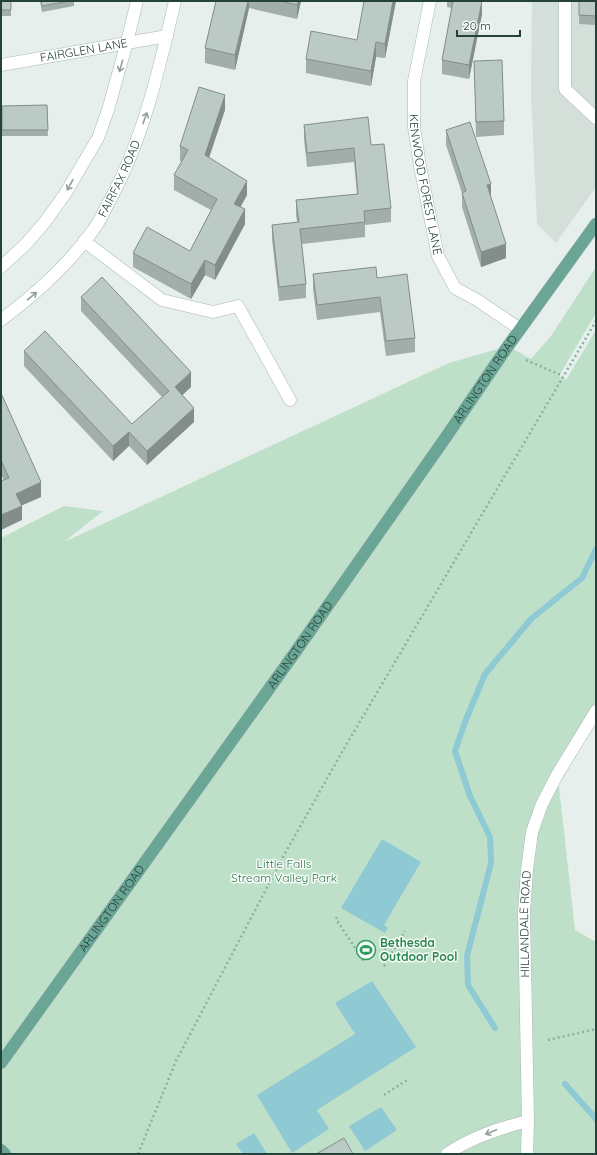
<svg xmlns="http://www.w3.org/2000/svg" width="597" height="1155" font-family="Quicksand,sans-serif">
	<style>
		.built { fill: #d4dfda }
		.green { fill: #bfe0c8 }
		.water { fill: #8ec9d4 }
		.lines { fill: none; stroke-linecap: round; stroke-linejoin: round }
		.stream { stroke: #8ec9d4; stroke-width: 6 }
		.minor-casing { stroke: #a8b8b2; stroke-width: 13 }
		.major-casing { stroke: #c2cac8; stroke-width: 13 }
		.path { stroke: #86b3a5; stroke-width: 2.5; stroke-dasharray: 2 3; stroke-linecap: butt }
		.minor { stroke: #fff; stroke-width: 12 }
		.major { stroke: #6aa596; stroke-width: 12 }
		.wall { fill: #a1aea9 }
		.shaded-wall { fill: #838d89 }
		.building { fill: #bbcac4; stroke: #838d89 }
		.oneway { stroke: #92a09c }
		.labels { text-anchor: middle; stroke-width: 3; stroke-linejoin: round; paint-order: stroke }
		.street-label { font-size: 12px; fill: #24423a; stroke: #f7fbf9 }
		.park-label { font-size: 12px; fill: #2d7a4b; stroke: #f7fbf9 }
		.leisure-label { font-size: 12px; font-weight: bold; fill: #27864d; stroke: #f7fbf9; text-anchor: start }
	</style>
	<rect width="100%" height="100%" fill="#e6efeb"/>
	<path class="built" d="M532 1H596V187L556 243 537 224 531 93Z"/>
	<path class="green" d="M596 267V313L559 376 566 380 596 330V711L558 778 575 930 596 942V1154H1V538L64 506 103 511 64 542 449 363 508 346 531 359 551 336Z"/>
	<path class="water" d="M382 839 421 862 384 925 388 928 385 933 341 908Z
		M372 981 416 1047 317 1110 329 1129 292 1153 257 1095 355 1034 335 1003Z
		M381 1107 397 1130 365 1151 349 1126Z
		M254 1133 267 1154H243L236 1144Z"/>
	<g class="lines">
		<path class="stream" d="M495 1028 468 985 467 956 491 863 490 837 470 796 455 751 465 722 485 674 531 619 582 578 596 549
			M565 1084 596 1119"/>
		<defs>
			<g id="minor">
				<path id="s1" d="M430 1 414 81V127L420 166 438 256 455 288 477 300 520 329"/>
				<path d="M565 1V89L596 118"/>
				<path id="s2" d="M1 65 167 36"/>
				<path d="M84 241 162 300 213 312 238 306 290 400"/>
				<path d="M1 267 26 244 45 222 65 194 98 138 108 110 127 42 137 1"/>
				<path id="s3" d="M1 320C36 294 69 264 94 229 100 221 104 211 109 202 143 140 159 70 175 1"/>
				<path d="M447 1154C471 1137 500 1128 528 1121"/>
				<path id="s4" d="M527 1154 528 1121 524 912 527 870 532 832 542 804 557 775 596 711"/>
			</g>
			<g id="major">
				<path id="s5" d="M1 1063 294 654 446 437 508 346 596 224"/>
				<path d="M1 1150 5 1154"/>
			</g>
		</defs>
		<use href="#minor" class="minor-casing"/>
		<use href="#major" class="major-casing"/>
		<path class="path" d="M526 360 563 376
			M337 917 336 919 365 963
			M380 959 388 944
			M384 966 405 931
			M548 1040 596 1029
			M384 1095 407 1080
			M138 1154 176 1061 283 857 342 752 596 321"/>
		<use href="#minor" class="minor"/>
		<use href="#major" class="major"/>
	</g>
	<path class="wall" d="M1 1H11V16H1Z
		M40 1H74V6L42 12Z
		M216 1H301L297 19 249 8 235 70 205 63V48Z
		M364 1H396L385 58 376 57 371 86 306 73V59L357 40Z
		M447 1H482V14L469 79 442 74V60L452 8 447 7Z
		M579 1H596V25L579 24Z
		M474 61 504 121V135L476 137Z
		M47 105 48 136H2V106Z
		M225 110 209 158 247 195 240 207 245 224 215 280 205 275 191 299 133 267V253L190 251 211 210 174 190V175L182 161H180V146Z
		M304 125 371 145 391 208V222L365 225V237L302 244 306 284V298L279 301 272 239V225L297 222 296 215V200L357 194 354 162 307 167 304 139Z
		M446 130 491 198 506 258 481 267 462 207V193L446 145Z
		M313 274 377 278 415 338V352L386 356 380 312 317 320 313 289Z
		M81 297 191 387 182 395 194 422 147 465 129 446 113 461 24 366V351L132 424 162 397 81 311Z
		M1 393 41 497 21 505 22 520 1 474Z"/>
	<path class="shaded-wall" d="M248 1H249V8L235 70V55Z
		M298 1H301L297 19V5Z
		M393 1H396L385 58V44Z
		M482 1V14L469 79V65Z
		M376 42V57L371 86V71Z
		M225 95V110L205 169V155Z
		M247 181V195L234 219V204Z
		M491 184V198L487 185Z
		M245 209V224L215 280V265Z
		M506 244V258L481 267V252Z
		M205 260V275L191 299V284Z
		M191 372V387L175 402V387Z
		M194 408V422L147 465V451Z
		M129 432V446L113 461V446Z
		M41 482V497L16 508V494Z
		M22 506V520L1 530V515Z"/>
	<path class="building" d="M1 1H11V10H1Z
		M41 1H69L42 6Z
		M216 1H248L235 55 205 48Z
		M281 1H298L297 5Z
		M364 1H393L385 44 376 42 371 71 306 59 311 31 357 40Z
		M453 1H482L469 65 442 60Z
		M579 1H596V16L579 15Z
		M502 60 504 121 476 122 474 61Z
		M199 87 225 95 205 155 247 181 234 204 245 209 215 265 205 260 191 284 133 253 147 227 190 251 217 199 174 175 188 150 180 146Z
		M47 105 48 130H2V106Z
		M368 117 371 145 384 144 391 208 364 211 365 222 300 229 306 284 279 287 272 225 299 222 296 200 358 194 354 148 307 153 304 125Z
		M470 122 491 184 487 185 506 244 481 252 462 193 466 191 446 130Z
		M376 267 377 278 407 274 415 338 386 341 380 297 317 305 313 274Z
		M102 277 191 372 175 387 194 408 147 451 129 432 113 446 24 351 45 331 132 424 169 391 81 297Z
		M1 393 41 482 16 494 22 506 1 515V481L9 478 1 460Z
		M344 1138 353 1154H316Z"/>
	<defs><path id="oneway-shaft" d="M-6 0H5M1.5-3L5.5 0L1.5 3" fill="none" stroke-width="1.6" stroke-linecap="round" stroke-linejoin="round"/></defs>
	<g class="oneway">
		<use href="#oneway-shaft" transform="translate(121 66) rotate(106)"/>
		<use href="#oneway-shaft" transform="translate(145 118) rotate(-70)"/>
		<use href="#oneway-shaft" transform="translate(70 185) rotate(119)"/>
		<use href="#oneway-shaft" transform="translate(32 296) rotate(-40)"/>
		<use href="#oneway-shaft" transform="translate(491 1132) rotate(157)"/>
	</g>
	<defs>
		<symbol id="stadium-ring" viewBox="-11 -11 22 22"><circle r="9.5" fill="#f7fbf9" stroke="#2e9e5b" stroke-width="1.5"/><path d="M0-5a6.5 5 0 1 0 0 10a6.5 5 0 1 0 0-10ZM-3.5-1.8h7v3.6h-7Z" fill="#2e9e5b"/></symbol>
	</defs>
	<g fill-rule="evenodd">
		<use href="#stadium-ring" x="355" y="939" width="22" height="22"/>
	</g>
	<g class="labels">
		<g class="street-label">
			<text dy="4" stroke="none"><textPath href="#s2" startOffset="84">FAIRGLEN LANE</textPath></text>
			<text dy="4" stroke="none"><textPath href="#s3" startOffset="187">FAIRFAX ROAD</textPath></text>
			<text dy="4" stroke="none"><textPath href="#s1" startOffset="186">KENWOOD FOREST LANE</textPath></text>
			<text dy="4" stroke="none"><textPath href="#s5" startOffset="838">ARLINGTON ROAD</textPath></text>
			<text dy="4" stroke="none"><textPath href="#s5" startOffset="514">ARLINGTON ROAD</textPath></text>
			<text dy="4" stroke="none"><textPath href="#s5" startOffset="190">ARLINGTON ROAD</textPath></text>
			<text dy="4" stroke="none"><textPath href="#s4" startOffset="230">HILLANDALE ROAD</textPath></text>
		</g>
		<g class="park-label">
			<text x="284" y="868">Little Falls<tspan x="284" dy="14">Stream Valley Park</tspan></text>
		</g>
		<g class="leisure-label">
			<text x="380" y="947">Bethesda<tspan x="380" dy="14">Outdoor Pool</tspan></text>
		</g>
	</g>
	<rect width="597" height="1155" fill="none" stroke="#24423a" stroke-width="4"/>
	<path d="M457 30v6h63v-6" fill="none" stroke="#24423a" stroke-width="2"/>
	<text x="463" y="30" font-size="12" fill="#24423a" stroke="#f7fbf9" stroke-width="3" paint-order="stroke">20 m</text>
</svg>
